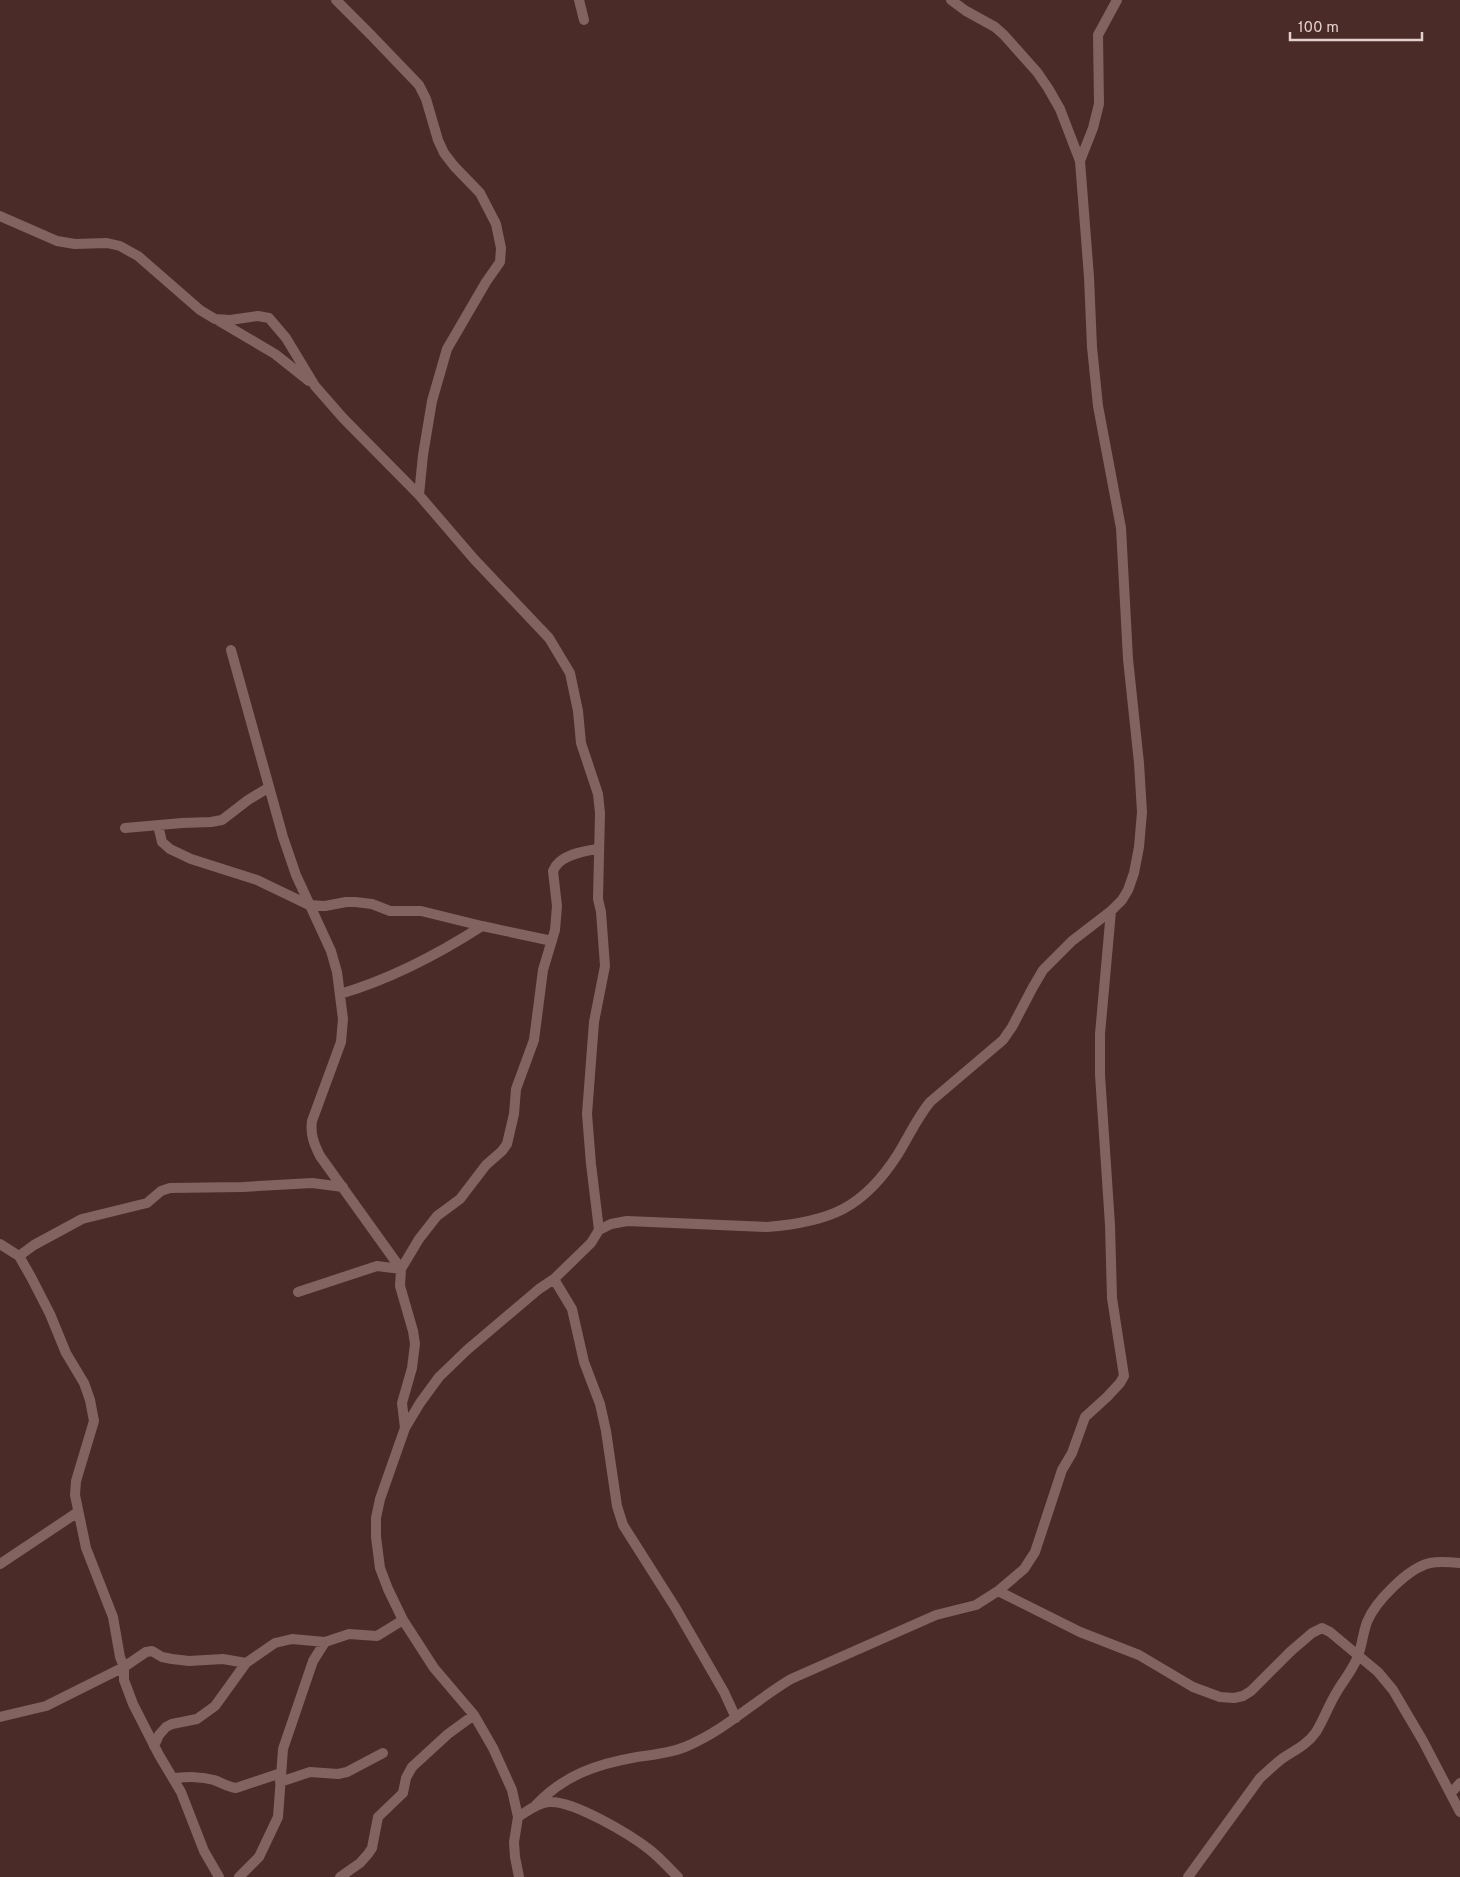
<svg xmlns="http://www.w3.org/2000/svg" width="1460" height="1877" font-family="Overpass,sans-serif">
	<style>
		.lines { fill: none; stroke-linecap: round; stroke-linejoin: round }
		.minor { stroke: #82635f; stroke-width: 10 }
	</style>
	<rect width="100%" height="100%" fill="#4a2b27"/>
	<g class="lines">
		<path class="minor" d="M336 0 371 35 419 85 426 99 438 140 444 153 454 166 480 193 496 224 501 248 500 262 486 282 447 349 432 401 423 455 419 495
			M579 0 584 20
			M951 0 966 11 995 27 1004 35 1037 72 1048 88 1060 109 1080 161
			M0 216 57 241 75 244 107 243 120 246 138 256 200 310 215 319 230 320 258 316 269 318 286 338 315 386 343 418 419 495 474 559 549 638 570 673 578 711 581 743 598 794 600 813 598 899 601 912 605 966 594 1022 587 1114 591 1164 599 1230 591 1243 554 1279 539 1289 467 1350 439 1377 420 1403 405 1428 380 1499 376 1518V1537L380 1568 388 1589 403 1620 434 1668 474 1715 493 1748 512 1790 518 1817 514 1842 515 1857 519 1877
			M219 321 275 354 309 381
			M231 650 283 837 296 875 331 951 337 972 343 1019 341 1042 312 1121C310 1134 314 1144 320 1156L401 1269
			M158 825 162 842 170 849 191 859 257 880 309 905 325 906 346 902H355L372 904 390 911H421L482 926 552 941
			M125 828 182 823 211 822 222 820 248 800 268 788
			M340 994C391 979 437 955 482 926
			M599 1230 611 1224 627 1221 767 1227C829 1222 863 1209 898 1154 909 1136 917 1118 930 1102L1003 1040 1012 1027 1033 987 1043 970 1072 941 1111 911 1122 900 1128 890 1134 873 1139 847 1142 812 1139 763 1128 659 1121 528 1098 406 1092 347 1089 277 1080 161 1093 128 1099 104 1098 35 1117 0
			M0 1244 19 1256 31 1277 50 1314 66 1353 84 1383 90 1400 94 1421 76 1481 75 1495 86 1548 113 1617 120 1657 124 1667V1680L133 1704 159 1755 181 1792 204 1851 219 1877
			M19 1256 34 1245 82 1219 147 1203 161 1191 170 1188 243 1187 312 1183 343 1187
			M554 1279 572 1309 584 1362 600 1404 606 1431 617 1506 623 1525 675 1607 724 1692 736 1718
			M298 1292 377 1266 401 1269
			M405 1428 402 1403 412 1368 415 1344 413 1331 400 1286 401 1269 419 1239 437 1216 460 1199 486 1165 502 1151 507 1144 514 1114 516 1089 534 1040 543 970 555 930 557 906 553 871C559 855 583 851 598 849
			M0 1564 78 1512
			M998 1591 1080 1632 1139 1655 1193 1687 1220 1697 1234 1698 1243 1696 1251 1691 1291 1651 1312 1633 1322 1628 1330 1632 1378 1672 1393 1690 1423 1741 1460 1812
			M0 1717 46 1706 124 1667 146 1652 152 1651 162 1657 172 1659 189 1661 223 1659 246 1663
			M154 1746 159 1735 166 1727 172 1724 197 1719 215 1706 246 1663 275 1643 292 1639 325 1642 349 1634 377 1636 403 1620
			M174 1778C188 1777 200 1776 214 1780 222 1783 228 1787 236 1788L281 1773
			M280 1782 310 1772 338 1774 347 1772 383 1753
			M1451 1793 1460 1783
			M536 1805C564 1775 597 1764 637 1757 653 1755 670 1753 685 1747 726 1730 754 1701 791 1679L936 1615 976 1605 998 1591 1024 1569 1035 1552 1062 1470 1072 1453 1085 1417 1107 1397 1120 1383 1124 1376 1112 1298 1110 1225 1100 1075V1034L1111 911
			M518 1817C528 1811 537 1803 549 1802 573 1800 631 1835 650 1850 660 1858 669 1868 678 1877
			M239 1877 259 1857 278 1817 283 1749 313 1661 325 1642
			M340 1877 360 1863 368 1854 372 1848 378 1817 403 1793 406 1778 412 1767 448 1734 474 1715
			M1188 1877 1260 1778C1268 1771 1275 1764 1283 1758 1295 1750 1307 1745 1316 1732 1323 1721 1328 1707 1335 1695 1342 1682 1353 1670 1358 1656 1362 1645 1363 1633 1367 1622 1375 1602 1408 1568 1430 1563 1439 1561 1450 1562 1460 1563"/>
	</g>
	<path d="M1290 32v8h132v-8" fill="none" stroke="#e4d0cd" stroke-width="2.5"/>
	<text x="1298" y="32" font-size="15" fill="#e4d0cd" stroke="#4a2b27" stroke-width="4" paint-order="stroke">100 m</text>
</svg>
